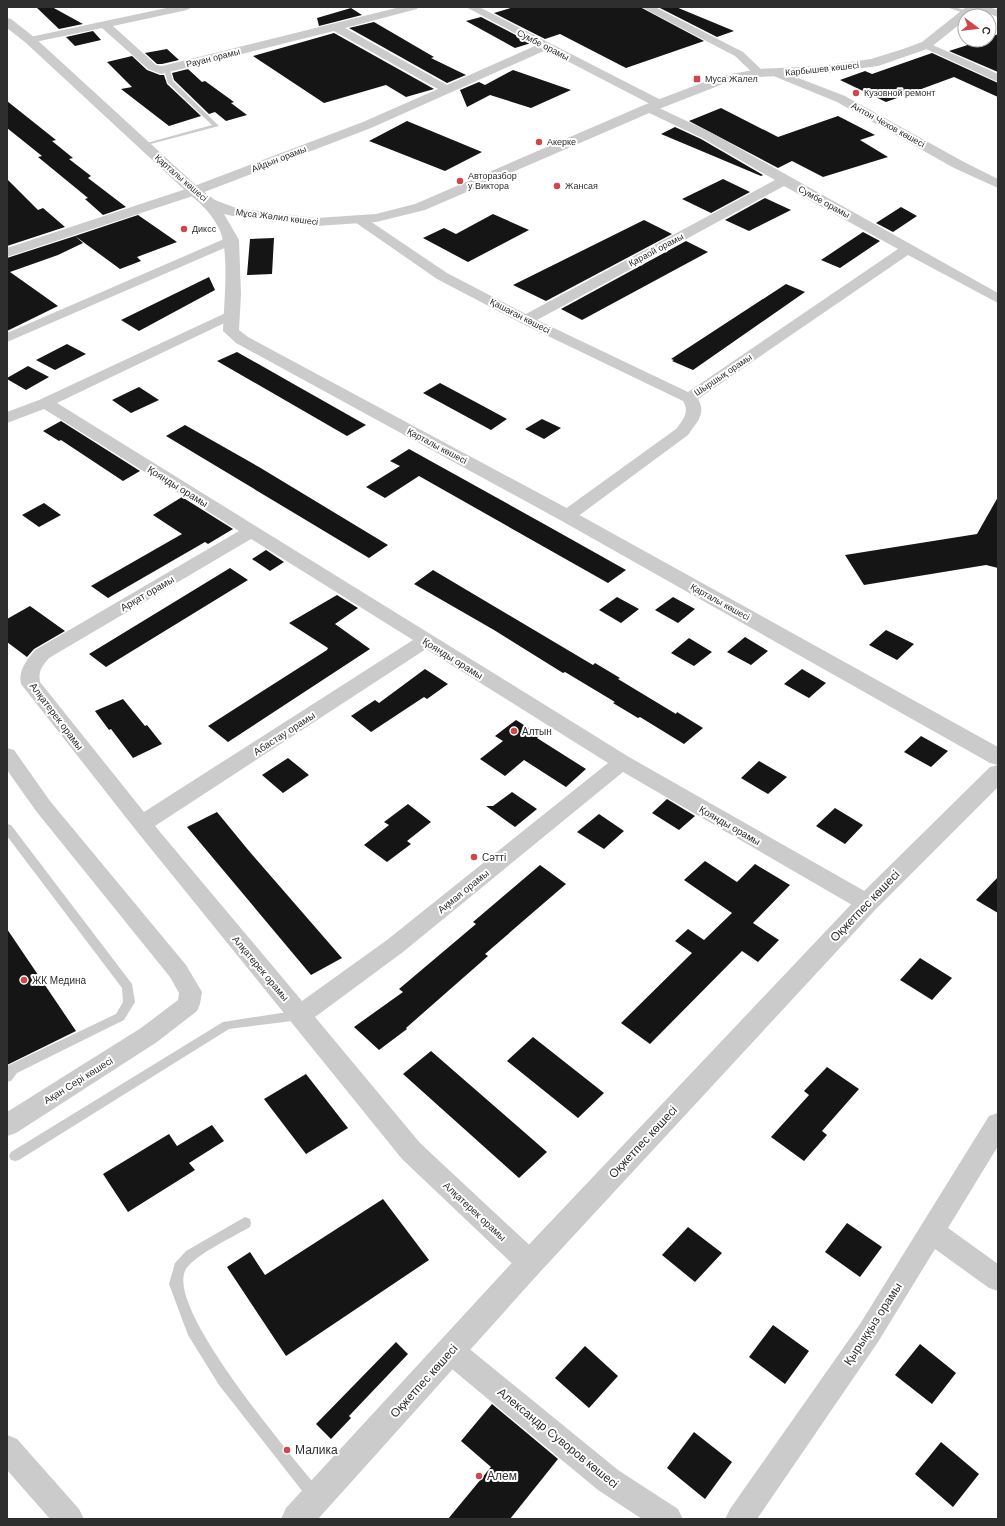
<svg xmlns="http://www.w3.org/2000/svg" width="1005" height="1526" font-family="Helvetica,sans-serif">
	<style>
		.building { fill: #151515 }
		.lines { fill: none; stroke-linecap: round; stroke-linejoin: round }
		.service { fill: #cbcbcb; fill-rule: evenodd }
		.minor { fill: #cbcbcb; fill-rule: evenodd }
		.tertiary { fill: #cbcbcb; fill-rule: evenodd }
		.poi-dot { fill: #cf474c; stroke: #fff; stroke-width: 1.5 }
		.labels { text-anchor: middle; stroke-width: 4; stroke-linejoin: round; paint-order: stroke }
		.far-street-label { font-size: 9px; fill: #2e2e2e; stroke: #fff }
		.far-poi-label { font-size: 9px; fill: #2e2e2e; stroke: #fff; text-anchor: start }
		.street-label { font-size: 10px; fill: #2e2e2e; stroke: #fff }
		.poi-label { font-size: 10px; fill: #2e2e2e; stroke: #fff; text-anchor: start }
		.near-street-label { font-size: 12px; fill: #2e2e2e; stroke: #fff }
		.near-poi-label { font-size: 12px; fill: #2e2e2e; stroke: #fff; text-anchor: start }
	</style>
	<rect width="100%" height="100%" fill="#fff"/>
	<path class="building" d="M36 7H52L83 24 59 29Z
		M514 7H640L704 41 626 68 560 34 545 39 494 13Z
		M658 7H676L734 31 717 37Z
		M351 8 362 15 319 26 317 18Z
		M481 17 531 43 515 48 466 21Z
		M374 22 434 57 431 58 466 75 447 83 349 28Z
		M93 31 101 40 75 46 66 37Z
		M334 33 434 89 406 97 386 85 324 103 253 56Z
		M998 34V72L949 51 983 40H989V38Z
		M167 49 179 60 162 64H157L145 53Z
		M932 53 998 83V97L954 77 886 102 840 80 865 71 872 74Z
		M132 56 147 70 160 75H164L167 84 201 116 169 126 121 89 132 87 107 62Z
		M188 69 202 82 205 81 234 102 231 103 247 115 226 121 215 112 209 114 174 80 172 73Z
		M513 70 571 90 531 108 490 95 467 107 460 90 479 82 485 85Z
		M7 101 56 140 52 141 73 158 69 159 91 176 88 178 126 207 103 215 85 199 88 198 38 157 42 156 7 128Z
		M721 108 778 137 838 116 875 135 860 140 888 157 823 177 792 161 778 168 689 121Z
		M407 121 482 152 445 171 369 141Z
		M675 127 701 139 763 175 761 176 661 134Z
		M7 179 38 210 43 208 65 227 7 246Z
		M723 179 750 192 711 213 682 199Z
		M765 198 791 210 749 231 725 220Z
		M901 207 917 216 893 232 876 223Z
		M493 214 529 230 468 262 423 238 444 228 456 234Z
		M138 215 177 242 137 257 141 261 120 269 75 236Z
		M644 220 672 234 546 301 513 285Z
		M863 232 880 241 840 268 821 260Z
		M75 236 83 243 58 255 10 272 58 306 7 331V258Z
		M274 238 272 274 247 275 250 239Z
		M686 241 708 252 582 320 561 309Z
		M209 277 215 290 139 331 121 320Z
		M786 284 805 292 693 370 672 361 674 360 671 359Z
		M67 344 86 354 55 370 36 360Z
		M237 352 290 382 366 425 347 436 217 361Z
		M28 366 49 377 26 390 7 379V378Z
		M440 383 483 406 507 419 491 430 423 393Z
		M139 387 159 400 131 413 112 400Z
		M542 419 561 428 544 439 525 429Z
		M61 421 140 471 123 481 61 440 59 441 43 431Z
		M185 425 259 467 388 545 369 558 166 436Z
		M409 449 544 524 626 570 608 583 419 476 385 498 366 487 400 466 390 461Z
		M182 497 233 529 208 544 205 542 108 598 91 586 182 534 153 515Z
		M998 497V568L986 565 864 585 845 555 977 534Z
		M44 503 61 515 39 527 22 515Z
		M266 550 284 562 270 571 252 559Z
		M230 568 248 580 106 667 89 654Z
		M433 570 593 665 595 663 620 678 618 679 676 714 677 712 703 728 684 744 640 717 638 718 613 703 615 702 565 672 563 673 494 630 414 584Z
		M337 595 358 608 335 624 370 649 228 742 208 726 327 650 328 648 289 623Z
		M617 597 639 609 621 623 599 610Z
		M673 597 695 609 678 623 655 610Z
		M30 606 65 631 34 649 27 657 7 642V619Z
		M886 630 914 644 897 660 869 645Z
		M745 637 768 651 751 665 727 652Z
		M689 638 712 652 694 666 671 653Z
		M425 669 448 684 427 699 424 697 371 732 351 716 375 700 379 703Z
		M802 669 826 683 809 698 784 684Z
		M123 699 145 726 147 725 162 744 133 758 111 729 109 730 95 711Z
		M516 720 540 735 537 738 586 769 566 787 524 760 505 776 480 759 503 741 495 736Z
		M921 736 948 751 931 767 904 752Z
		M288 758 309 775 283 793 262 775Z
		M759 761 787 777 768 794 741 778Z
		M512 792 537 809 515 827 486 806H493Z
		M667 799 695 816 679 830 652 813Z
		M408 804 431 822 407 841 411 844 387 862 364 845 389 825 384 822Z
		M835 808 863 825 845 844 816 826Z
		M217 812 249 851 342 958 311 975 187 827Z
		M599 814 624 831 604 849 577 832Z
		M705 861 737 882 755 864 790 885 753 923 779 940 758 962 742 951 650 1044 621 1023 692 953 675 941 688 929 704 940 732 913 684 880Z
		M540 865 566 884 485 954 488 956 406 1028 407 1029 379 1050 354 1027 403 992 399 989 476 924 473 922Z
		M998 877V913L976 900Z
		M7 929 76 1031 7 1065Z
		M920 958 952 978 932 1000 900 980Z
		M533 1037 604 1093 578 1118 507 1061Z
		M431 1051 547 1152 519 1178 403 1074Z
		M827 1067 859 1089 822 1131 827 1135 804 1161 771 1137 809 1095 804 1091Z
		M306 1074 348 1128 306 1154 264 1099Z
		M212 1125 224 1141 189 1163 195 1170 128 1212 103 1174 169 1134 177 1146Z
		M383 1199 429 1260 286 1356 227 1267 250 1252 265 1275Z
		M847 1223 882 1247 860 1277 825 1252Z
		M688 1227 722 1253 695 1282 662 1255Z
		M773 1325 809 1351 785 1384 749 1357Z
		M396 1342 408 1354 349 1416 351 1418 331 1439 316 1424Z
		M920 1344 956 1373 932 1404 895 1375Z
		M585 1346 618 1376 589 1408 555 1378Z
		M492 1404 558 1459 510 1519H448L491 1467 461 1441Z
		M694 1432 732 1462 705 1499 667 1468Z
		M941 1442 979 1474 953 1507 915 1474Z"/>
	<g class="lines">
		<path class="service" d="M946 7H955L970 12 967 14Z
			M167 68 170 70 173 81 219 126 143 146V144L212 125 168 83 164 70Z
			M7 824 11 825 132 984 135 1002 124 1020 17 1073 11 1081 7 1082V1068L9 1065 116 1014 123 1002 122 988 7 836Z
			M300 1010 304 1012 306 1015 304 1018 300 1020 229 1029 19 1160 15 1161 11 1160 9 1156 11 1152 223 1022Z
			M245 1217 250 1219 251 1223 250 1227C233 1237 196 1254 186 1269 163 1307 294 1458 320 1491L322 1496 320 1501 315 1503 310 1501 219 1385 188 1335 169 1284 175 1263 186 1251Z"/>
		<path class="minor" d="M171 7H192L187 10 113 26 156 65 162 66 400 7H418L417 9 345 28 447 85 537 45 466 7H479L663 101 665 104 663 107H657L710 132 998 293V303L908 255 698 399C707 414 696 423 688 435L573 520 567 521 561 520 558 516 561 512 676 429C683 420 690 412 683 401L521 323 437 279 352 220 354 217H364L447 273 526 314 775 180 702 138 645 111 643 108 645 105H652L546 50 371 128 199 194 7 257V248L189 188 363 122 438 89 334 31 161 74 148 69 102 28 30 43 24 40 30 37ZM784 186 898 249 688 392 537 320Z
			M641 7H655L743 52 765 73 759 77 755 75 735 56Z
			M974 7H989L998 10V17L975 9Z
			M926 42 998 74V82L922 47 920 45Z
			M775 69 845 96 964 162 998 179V188L954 168 837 102 771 75 769 73 771 71Z
			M231 236 236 237 238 240 236 243 7 342V333Z
			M232 310 237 311 239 314 237 317 57 403 629 757 875 897 878 903 875 909 867 911 859 909 623 772 403 952 315 1017 420 1143 539 1254 543 1263 539 1272 530 1275 521 1272 402 1159 135 829 21 684C18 670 27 660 35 650L239 531 44 409 7 423V412L39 400ZM251 539 413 640 144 812 40 682C38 672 42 666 49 658ZM426 649 608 763 387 940 302 1001 155 826Z
			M7 748 14 750 50 801 186 965 202 992 200 1004 197 1011 157 1042 16 1133 7 1136V1112L141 1028 178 1000 179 993 170 977 36 811 7 770Z
			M998 1113V1146L948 1228 998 1264V1291L989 1288 935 1249 878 1342 757 1519H725L730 1509 860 1324 989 1116Z
			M451 1338 461 1342 618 1470 678 1509 683 1519H642L598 1490 441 1360 437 1351 441 1342Z
			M7 1435 17 1439 79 1509 84 1519H50L7 1470Z"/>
		<path class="tertiary" d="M966 7H980L970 16H965V20L930 48 878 66 820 74 759 77 728 82 654 111 425 210 376 222 316 226 233 216 224 214 239 240 241 294 239 330 248 337 574 512 998 747V765L990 763 560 520 236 343 223 331C224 304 228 266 223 241 220 222 203 205 189 194L26 43 7 28V18L11 19 34 37 199 188 215 200 236 208 316 218 376 214 415 204 644 105 720 76 759 69 820 66 871 59 903 49 922 42Z
			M998 765V787L875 910 540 1272 318 1519H281L286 1508 520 1254 859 896 990 767Z"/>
	</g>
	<g class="poi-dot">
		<rect x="693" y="75" width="8" height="8" rx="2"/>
		<circle cx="856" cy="93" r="4"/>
		<circle cx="539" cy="142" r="4"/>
		<circle cx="460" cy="181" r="4"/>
		<circle cx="557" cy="186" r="4"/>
		<circle cx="184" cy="229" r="4"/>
		<circle cx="514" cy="731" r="4"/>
		<circle cx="474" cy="857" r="4"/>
		<circle cx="24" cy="980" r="4"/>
		<circle cx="287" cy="1450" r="4"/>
		<circle cx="479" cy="1476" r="4"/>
	</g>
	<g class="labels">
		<g class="far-street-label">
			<text transform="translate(543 45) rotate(27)" y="3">Сумбе орамы</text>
			<text transform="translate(213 58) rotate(-14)" y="3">Рауан орамы</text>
			<text transform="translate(822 69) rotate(-6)" y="3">Карбышев көшесі</text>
			<text transform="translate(888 125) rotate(29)" y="3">Антон Чехов көшесі</text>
			<text transform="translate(279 159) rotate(-21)" y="3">Айдын орамы</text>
			<text transform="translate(181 178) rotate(41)" y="3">Қарталы көшесі</text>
			<text transform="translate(824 202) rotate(29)" y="3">Сумбе орамы</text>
			<text transform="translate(277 217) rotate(7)" y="3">Мұса Жәлил көшесі</text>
			<text transform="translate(656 250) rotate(-28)" y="3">Қараой орамы</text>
			<text transform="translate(520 316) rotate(27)" y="3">Қашаған көшесі</text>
			<text transform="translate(723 375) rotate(-34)" y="3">Шыршық орамы</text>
			<text transform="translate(437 446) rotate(28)" y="3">Қарталы көшесі</text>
			<text transform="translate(720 602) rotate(29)" y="3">Қарталы көшесі</text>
		</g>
		<g class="far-poi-label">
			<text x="705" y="82">Муса Жалел</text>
			<text x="864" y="96">Кузовной ремонт</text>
			<text x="547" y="145">Акерке</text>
			<text x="468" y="179">Авторазбор<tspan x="468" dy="10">у Виктора</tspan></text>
			<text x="565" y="189">Жансая</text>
			<text x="192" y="232">Диксс</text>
		</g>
		<g class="street-label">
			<text transform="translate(178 486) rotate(32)" y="4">Қоянды орамы</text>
			<text transform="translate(147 593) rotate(-30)" y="4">Арқат орамы</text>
			<text transform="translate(453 658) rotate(32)" y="4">Қоянды орамы</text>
			<text transform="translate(57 716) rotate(53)" y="4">Алқатерек орамы</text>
			<text transform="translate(284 733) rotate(-33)" y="4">Абастау орамы</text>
			<text transform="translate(730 825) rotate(30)" y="4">Қоянды орамы</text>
			<text transform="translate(463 891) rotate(-39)" y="4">Ақмая орамы</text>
			<text transform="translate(261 968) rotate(50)" y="4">Алқатерек орамы</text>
			<text transform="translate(78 1080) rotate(-32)" y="4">Ақан Сері көшесі</text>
			<text transform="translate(475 1211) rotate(43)" y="4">Алқатерек орамы</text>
		</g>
		<g class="poi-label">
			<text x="522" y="735">Алтын</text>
			<text x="482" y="861">Сәттi</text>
			<text x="32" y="984">ЖК Медина</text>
		</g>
		<g class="near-street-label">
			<text transform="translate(865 906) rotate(-46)" y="4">Оқжетпес көшесі</text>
			<text transform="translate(643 1142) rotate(-47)" y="4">Оқжетпес көшесі</text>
			<text transform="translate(873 1324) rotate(-57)" y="4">Қырыққыз орамы</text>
			<text transform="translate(424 1381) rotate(-48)" y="4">Оқжетпес көшесі</text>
			<text transform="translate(558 1438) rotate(39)" y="4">Александр Суворов көшесі</text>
		</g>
		<g class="near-poi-label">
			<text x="295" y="1454">Малика</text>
			<text x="487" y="1480">Алем</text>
		</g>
	</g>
	<rect width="1005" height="1526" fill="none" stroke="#2e2e2e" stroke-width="16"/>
	<g transform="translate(977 28) rotate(105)"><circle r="19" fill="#ffffff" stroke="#ababab"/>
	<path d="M0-3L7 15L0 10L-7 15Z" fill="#cf474c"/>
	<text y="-6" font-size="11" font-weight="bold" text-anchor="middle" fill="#2e2e2e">С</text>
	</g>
</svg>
